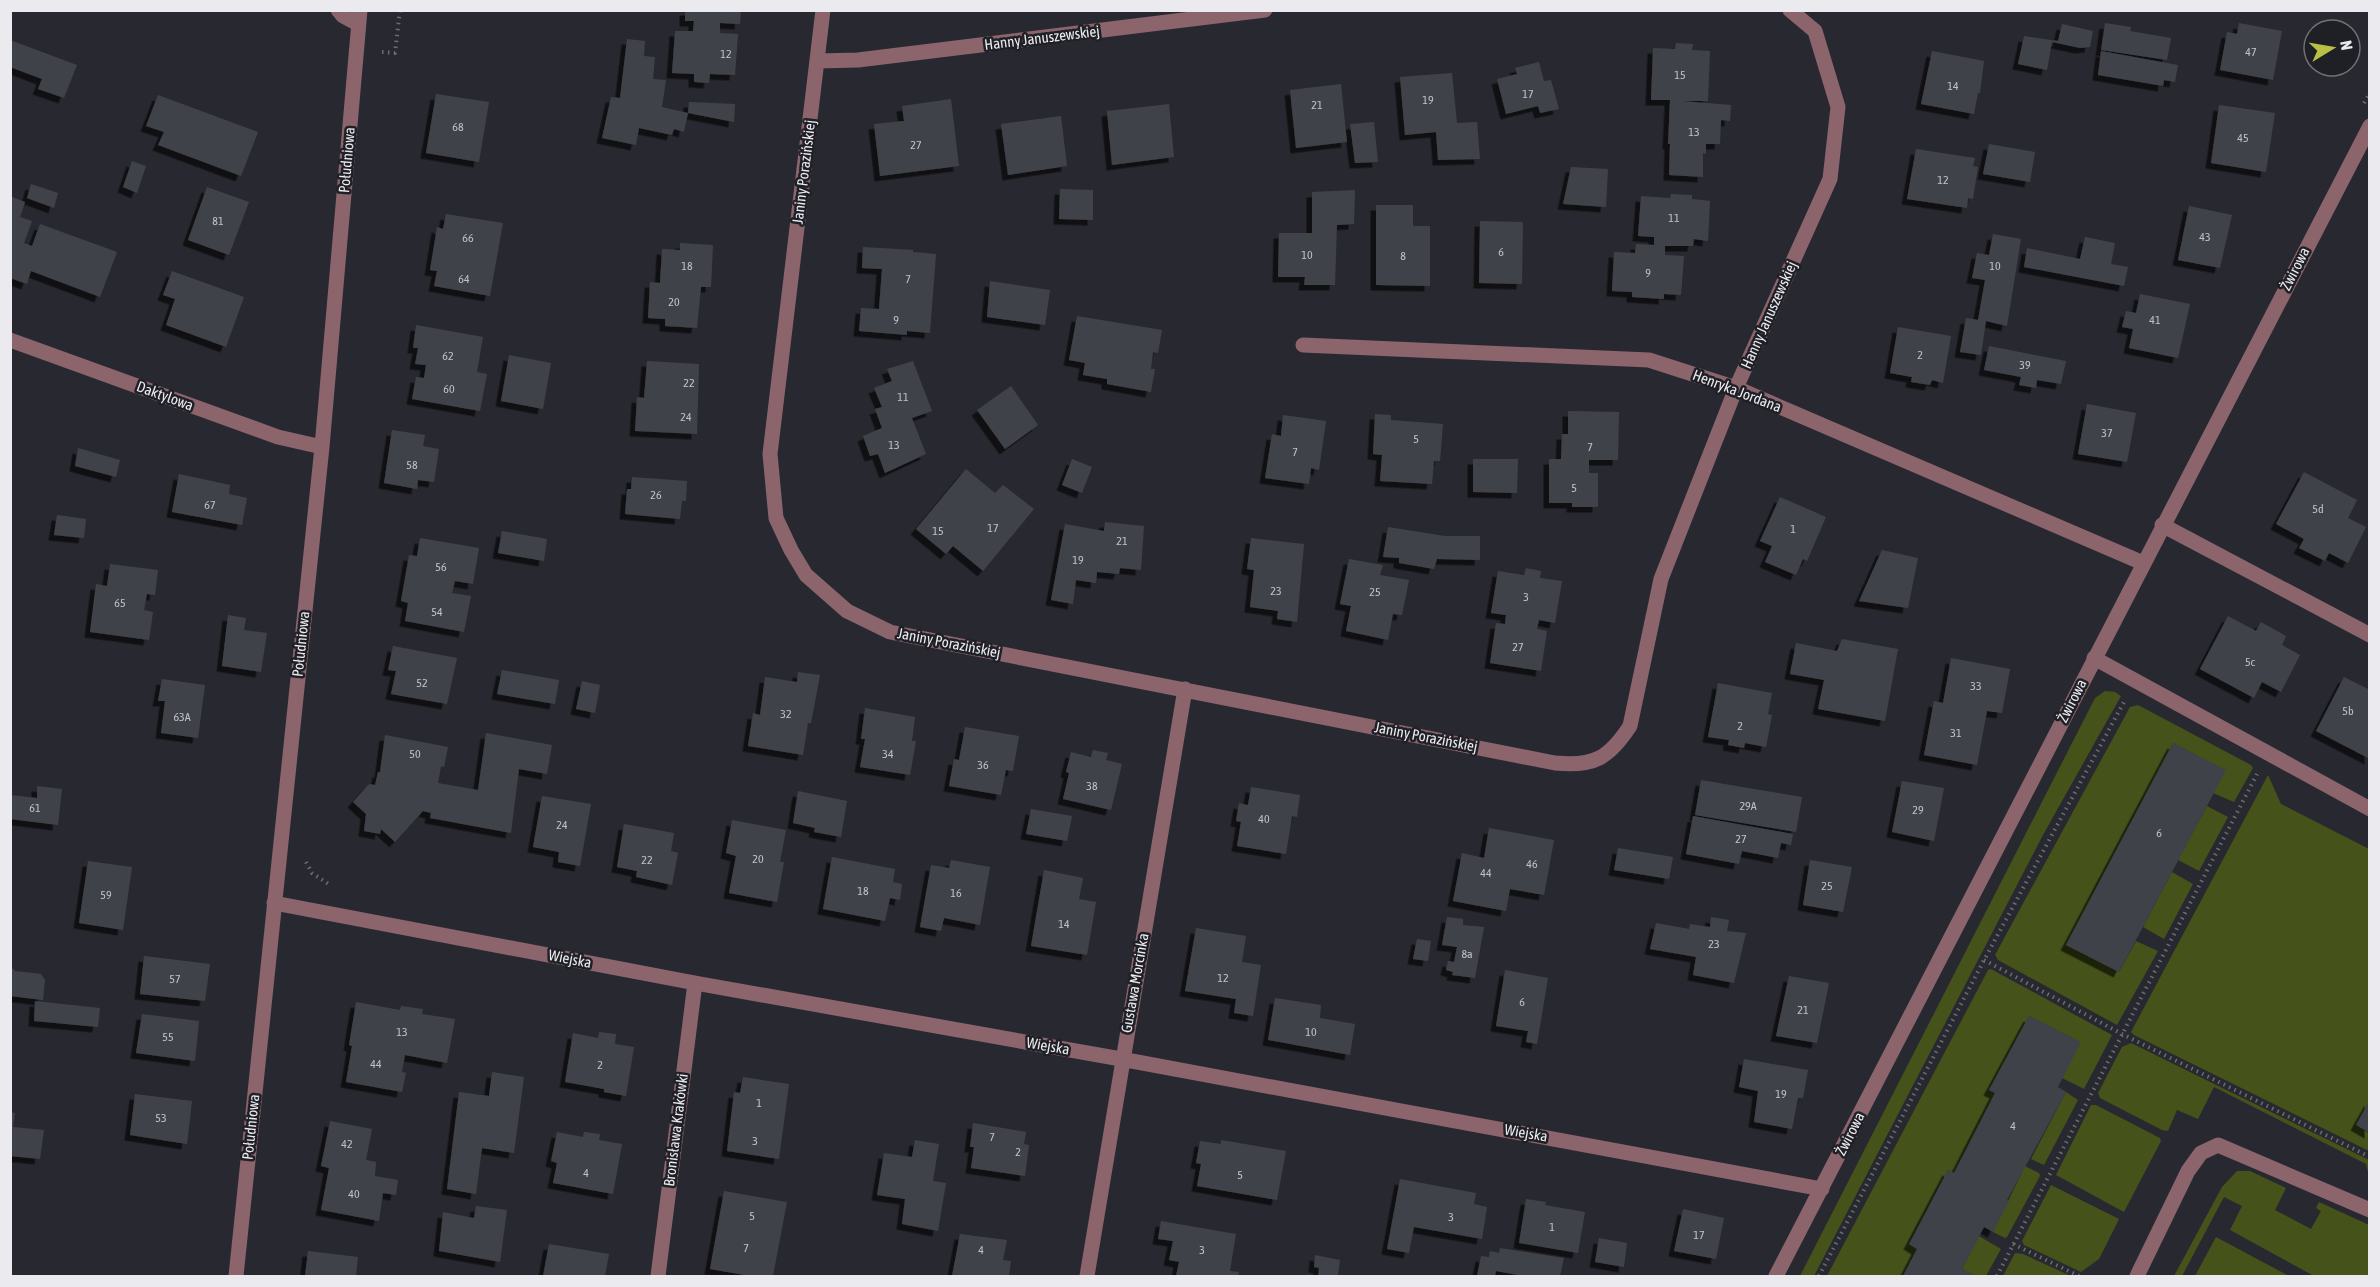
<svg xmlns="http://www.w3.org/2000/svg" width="2380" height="1287" font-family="'Asap Condensed',sans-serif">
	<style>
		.green { fill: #45521a }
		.building { fill: #414249; filter: url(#shadow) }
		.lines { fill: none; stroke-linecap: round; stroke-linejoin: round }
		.path { stroke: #6c6c73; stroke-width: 4; stroke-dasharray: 1.5 4.5; stroke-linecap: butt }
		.lane { stroke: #8b646c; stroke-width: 15 }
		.street { stroke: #8b646c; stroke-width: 15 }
		.labels { text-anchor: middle; stroke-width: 5; stroke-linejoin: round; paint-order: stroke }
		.number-label { font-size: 12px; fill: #c0c0c6 }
		.street-label { font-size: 15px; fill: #eaeaef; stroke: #1f1f26 }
	</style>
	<defs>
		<filter id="shadow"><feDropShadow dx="-5.5" dy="5.5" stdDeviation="0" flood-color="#0009"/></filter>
	</defs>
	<rect width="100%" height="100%" fill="#282930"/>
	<path class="green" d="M2105 691 2115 692 2121 696 2043 835 1814 1276H1800L2095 698Z
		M2138 705 2251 765 2253 768 2234 802 2213 793 2225 770 2173 743 2067 945 2119 972 2136 941 2158 951 2117 1025 1998 960 1995 955 2130 707Z
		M2268 775 2281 804 2369 849 2370 1100 2356 1125 2369 1133V1151L2134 1035 2131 1032Z
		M2207 806 2228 817 2199 871 2178 860Z
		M2172 872 2193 884 2164 939 2143 927Z
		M1991 969 2112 1035 2084 1089 2062 1078 2080 1042 2029 1016 1990 1090 1995 1093 1954 1173 1948 1170 1909 1243 1917 1249 1903 1276H1827L1988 970Z
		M2131 1043 2369 1160V1176L2366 1164 2214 1087 2198 1119 2177 1110 2168 1131 2162 1130 2100 1098 2098 1093 2122 1047Z
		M2066 1092 2078 1100 2044 1165 2031 1159Z
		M2091 1105H2096L2160 1138 2161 1141 2124 1212 2056 1175Z
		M2025 1166 2039 1173 2040 1176 2007 1237 2005 1238 1993 1232Z
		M2237 1171H2250L2286 1188 2275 1210 2311 1229 2321 1211 2316 1208 2319 1202 2369 1225V1276H2314L2230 1230 2242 1206 2224 1197 2182 1276H2174L2222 1187Z
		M2051 1185 2119 1219 2099 1259 2081 1272 2024 1245 2022 1241Z
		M1979 1236 2001 1249 1986 1276H1975L1962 1269Z
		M2216 1237 2289 1276H2195Z
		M2015 1253 2023 1254 2071 1276H2003Z"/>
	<path class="building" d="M685 10H741L740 24 720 23V33L738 34 735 75 710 74 709 83 694 82V74L672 73 675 31H693L694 21H685Z
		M2105 23 2131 27 2130 31 2171 38 2167 60 2101 50Z
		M2239 23 2282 31 2273 80 2220 70 2227 32 2237 34Z
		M2062 24 2093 31 2090 47 2080 48 2052 42 2047 70 2018 64 2024 36 2058 41Z
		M627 39 645 41 644 56 655 57 653 79 666 80 662 107 688 113 684 132 674 129 672 135 639 128 636 145 602 138 611 97 620 98Z
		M10 40 77 65 64 98 38 89 42 79 10 67Z
		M1676 43 1693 44 1692 50 1710 51 1708 101H1682L1731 105 1730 121 1721 120 1720 144H1706V154L1703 153V177L1669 175 1670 144H1668L1670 100H1651L1653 48 1675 49Z
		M1932 51 1984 61 1980 93H1978L1974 114 1921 104Z
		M2101 51 2178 65 2175 82 2164 80 2163 86 2098 75Z
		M1539 62 1544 81 1551 80 1559 109 1540 113 1538 106 1506 114 1497 79 1517 74 1515 68Z
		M1452 73 1457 123 1477 122 1480 159 1438 160 1436 132 1405 135 1400 77Z
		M1341 84 1347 142 1296 148 1290 90Z
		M436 94 489 102 479 162 426 153Z
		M158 95 258 132 241 176 158 145 164 132 146 126Z
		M951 99 959 166 880 176 874 124 904 121 902 106Z
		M689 102 735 104 734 122 688 113Z
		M1169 104 1174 157 1112 165 1107 111Z
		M2219 105 2275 113 2266 172 2211 163Z
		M1061 116 1067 166 1008 175 1001 124Z
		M1374 122 1378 162 1355 163 1350 124Z
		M1989 144 2035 152 2030 182 1983 174Z
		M1916 149 1975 158 1973 166 1978 167 1973 199 1968 198 1967 208 1907 199Z
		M132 161 146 166 137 193 123 187Z
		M1571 167 1608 169 1606 207 1563 204Z
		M31 184 58 193 54 208 27 198Z
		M207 187 249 202 229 255 188 240Z
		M1060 189 1093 190V220L1059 219Z
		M1355 190 1354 224 1337 225 1335 285H1304L1305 277H1278L1279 233H1312V192Z
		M1671 194 1692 195V199L1710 201 1708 241 1694 239 1693 246H1665V255L1684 256 1681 295 1664 294V299L1632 297V292L1612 291 1614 252 1635 253 1636 244 1654 245V237L1638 236 1641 196 1670 198Z
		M10 196 25 202 20 217 32 221 24 243 32 246 40 224 117 252 100 297 31 271 27 284 10 278Z
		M1376 205H1413V226H1430V286L1376 285Z
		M2189 206 2232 215 2220 268 2178 260Z
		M446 214 503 223 490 296 434 286 437 271 430 270 437 227 443 229Z
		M1480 221 1523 222 1522 284 1479 283Z
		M1993 234 2021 239 2007 326 1986 321 1981 355 1960 352 1966 318 1978 320 1985 280 1972 278 1977 253 1989 255Z
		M2085 237 2115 243 2111 264 2128 267 2124 286 2024 267 2027 248 2080 259Z
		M680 243 713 245 711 287H701L697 328 665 326V319L648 318 650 282 660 283 662 249 680 250Z
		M863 247 913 250V252L936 254 930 333 907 331V335L859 331 861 308 879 309 882 269 862 268Z
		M172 271 244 297 226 347 166 325 175 299 163 295Z
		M990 281 1050 290 1045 325 987 317Z
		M2140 294 2190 304 2178 358 2129 348 2133 329 2122 327 2126 311 2136 313Z
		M1077 316 1162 330 1158 353 1153 352 1151 369H1155L1151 392 1107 384V379L1083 375 1085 363 1069 360Z
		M416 325 483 337 477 372 487 374 480 411 412 399 416 377 424 378 426 365 415 364 418 348H413Z
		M1898 327 1951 336 1943 383 1932 380 1930 385 1911 382 1912 377 1890 373Z
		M1989 346 2066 361 2061 384 2037 380 2036 388 2019 385 2021 377 1984 370Z
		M509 355 551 363 543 409 501 401Z
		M647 361 699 364 697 434 635 431 637 397 644 398Z
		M913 361 932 411 912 418 926 454 885 473 878 454 870 456 863 436 882 428 875 409 882 407 874 388 892 381 887 369Z
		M1011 386 1038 425 1005 449 977 410Z
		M2087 404 2136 413 2127 462 2078 454Z
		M1568 411 1619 412 1618 460H1589V473H1598V507H1572V503H1549V459H1561L1562 434H1568Z
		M1375 414 1391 415V420L1443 424 1440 461H1434L1432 484 1380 481 1382 455 1373 454Z
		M1283 415 1326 421 1319 470 1311 468 1309 484 1265 478 1272 434 1281 436Z
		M392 430 425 435 423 446 439 449 434 482 418 480 417 489 384 483Z
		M78 448 120 460 116 477 75 466Z
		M1072 459 1092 467 1082 493 1062 485Z
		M1473 459H1518L1517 493 1473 492Z
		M966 469 995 493 1003 485 1034 509 983 571 953 546 946 554 916 529Z
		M2304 472 2357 500 2348 518 2366 527 2348 563 2329 553 2325 561 2299 548 2304 539 2276 524Z
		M179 474 230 485 229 494 247 498 242 525 172 512Z
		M632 477 687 481 686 501H682L680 519 625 514 627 489H631Z
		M1780 497 1826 517 1807 561 1803 559 1796 575 1765 562 1772 546 1760 541Z
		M57 515 86 519 84 538 54 535Z
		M1105 522 1144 526 1141 570 1120 568 1119 574 1097 572 1096 583 1076 580 1073 604 1051 600 1065 524 1104 531Z
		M1388 527 1445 536H1480V560L1437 559 1434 569 1399 563V558L1383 557Z
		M502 531 547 539 544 561 498 553Z
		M420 538 479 548 473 584 455 581 452 593 471 596 464 632 405 621 408 603 401 601 409 555 417 556Z
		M1251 538 1304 544 1297 622 1277 619 1278 611 1250 607 1254 570 1247 569Z
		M1882 550 1918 558 1908 608 1859 601Z
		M1349 559 1383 565 1380 575 1409 580 1402 615 1393 614 1388 640 1346 631 1351 606 1340 604Z
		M110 564 158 570 155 595 147 594 144 610 153 612 149 640 90 632 96 584 107 586Z
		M1526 568 1541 571 1540 578 1562 581 1555 623 1539 620 1537 629 1547 631 1541 671 1490 663 1496 623 1505 624 1506 615 1491 613 1498 571 1524 575Z
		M228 615 246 618 244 630 267 633 261 672 222 666Z
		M2228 616 2256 631 2261 622 2286 636 2282 645 2300 655 2281 692 2262 682 2254 698 2200 669Z
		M1842 639 1898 649 1885 721 1818 709 1824 680 1790 674 1796 643 1837 651Z
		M393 646 457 658 447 704 391 694 396 671 388 670Z
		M1951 658 2010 669 2002 713 1987 711 1977 765 1924 755 1934 701 1943 703Z
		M502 670 559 680 555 704 497 694Z
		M798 672 820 675 811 723H808L803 755 748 746 753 713 760 715 765 677 797 682Z
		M2344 677 2370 690V759L2316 731Z
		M162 679 205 685 198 738 161 733 165 701H158Z
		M582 681 600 685 595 713 576 709Z
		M1718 683 1772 693 1768 714 1772 715 1766 747 1745 743 1744 748 1728 745 1729 740 1708 737Z
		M865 708 915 717 912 741H916L910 775 860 767 865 739H861Z
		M965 727 1019 736 1013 771 1006 770 1001 795 949 786 954 759 959 760Z
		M486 733 552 745 547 774 519 769 511 833 430 818 431 813 423 811 395 842 381 829 380 834 364 831 366 814 353 802 369 784 375 785 378 772H380L385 735 448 747 444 767 441 766 438 783 478 790Z
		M2173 743 2226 770 2119 972 2066 945Z
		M1093 750 1108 753 1106 760 1122 764 1111 810 1063 799 1069 773 1066 772 1071 752 1091 757Z
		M1701 780 1802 797 1796 832 1695 815Z
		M1902 781 1944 788 1934 841 1892 832Z
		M37 786 62 789 58 825 10 819V795L37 798Z
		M1251 787 1300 795 1297 817 1292 816 1286 854 1237 846 1241 822 1236 821 1239 803 1248 805Z
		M798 791 847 801 841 837 814 832 815 828 793 823Z
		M542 796 591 804 580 866 558 862 559 852 533 847Z
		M1031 809 1072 816 1067 841 1026 834Z
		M1693 816 1793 834 1791 845 1781 843 1778 858 1742 851 1739 864 1686 854Z
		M732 820 786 830 780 862H784L777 902 729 893 736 856 726 853Z
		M624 824 674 833 671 851 678 853 672 885 636 877 637 871 617 867Z
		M1489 828 1554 840 1544 895 1510 889 1506 911 1453 901 1462 853 1484 858Z
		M1618 848 1673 857 1669 879 1614 870Z
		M832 857 895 869 893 882 902 884 900 900 890 898 885 921 823 909Z
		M951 860 990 867 980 925 944 918 941 931 920 927 931 865 949 868Z
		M1810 860 1852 867 1843 912 1803 905Z
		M88 861 132 867 123 930 79 923Z
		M1044 870 1083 878 1079 899 1096 902 1087 955 1031 946Z
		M1447 917 1463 919V925L1484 927 1475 978 1452 975 1453 972 1446 970 1448 961 1454 962 1457 947 1442 945Z
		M1711 917 1729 920 1727 931 1746 933 1734 983 1693 975 1696 957 1650 949 1656 923 1689 929 1690 924 1710 927Z
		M1196 928 1246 936 1242 962 1261 965 1253 1016 1234 1013 1236 999 1185 991Z
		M1417 939 1431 941 1428 961 1413 959Z
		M144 956 210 964 205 1001 140 994Z
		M10 966 15 971 41 974 45 980 43 1000 10 996Z
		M1505 970 1548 978 1537 1044 1526 1042 1528 1031 1496 1026Z
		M1789 976 1829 983 1817 1043 1776 1036Z
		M1275 998 1321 1005 1320 1018 1355 1024 1350 1055 1268 1040Z
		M35 1001 100 1008 98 1027 34 1021Z
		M356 1002 400 1010 401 1006 423 1009 422 1014 455 1019 447 1063 405 1055 402 1072 406 1073 402 1092 346 1082 352 1046 349 1045Z
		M142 1014 199 1021 195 1061 136 1053Z
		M2029 1016 2081 1042 2058 1087 2066 1092 2007 1200 2009 1201 1993 1232 1984 1227 1962 1269 1975 1276H1903L1917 1249 1909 1244 1948 1170 1954 1173 1995 1093 1989 1090Z
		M599 1032 616 1034 615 1044 634 1047 626 1096 604 1092V1089L565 1082 573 1033 598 1038Z
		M1744 1059 1808 1070 1803 1098H1798L1792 1129 1754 1122 1758 1091 1739 1087Z
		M492 1072 524 1077 514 1153 482 1148 476 1194 447 1189 459 1092 489 1096Z
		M743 1077 789 1084 779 1159 727 1151 734 1092 740 1093Z
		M135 1094 192 1101 187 1144 130 1135Z
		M2370 1100V1133L2356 1125Z
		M10 1112 15 1113 13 1127 44 1130 40 1159 10 1156Z
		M330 1121 372 1129 366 1160 376 1162 375 1176 398 1180 396 1195 383 1193 379 1221 321 1210 329 1168 321 1166Z
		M973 1123 1026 1132 1024 1144 1029 1145 1025 1176 971 1168 974 1147H970Z
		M557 1132 583 1137 584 1132 600 1134 599 1140 622 1144 613 1194 553 1183 557 1163 551 1161Z
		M915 1140 939 1144 933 1181 946 1183 938 1231 902 1224 905 1199 877 1195 884 1153 912 1157Z
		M1221 1140 1286 1151 1277 1200 1197 1186 1201 1164 1196 1163 1200 1141 1221 1144Z
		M1400 1179 1476 1193 1474 1204 1487 1207 1482 1239 1414 1227 1409 1253 1387 1249Z
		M724 1191 787 1202 773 1276H750L710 1269Z
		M1526 1199 1546 1202 1545 1205 1585 1212 1578 1253 1519 1243Z
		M476 1206 507 1210 500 1262 439 1251 443 1212 474 1218Z
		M1683 1209 1724 1218 1716 1259 1674 1251Z
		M1161 1221 1236 1234 1230 1271 1239 1272 1238 1276H1176L1179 1262 1169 1260 1173 1241 1158 1239Z
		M960 1234 1007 1240 1003 1260 1011 1261 1009 1276H952Z
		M1599 1238 1627 1243 1624 1267 1595 1262Z
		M549 1244 609 1254 605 1276H543Z
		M1500 1248 1564 1258 1560 1276H1523L1496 1271 1495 1276H1477L1481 1256 1489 1257 1490 1251 1499 1253Z
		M308 1251 358 1257 356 1276H305Z
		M1315 1255 1340 1260 1338 1276H1318L1319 1268 1314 1267Z"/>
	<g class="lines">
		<path class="path" d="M382 52 395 53 400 10
			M2364 103 2370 93
			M306 862 312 873 330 885
			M1984 960 2122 1034 2370 1157
			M2013 1244 2079 1276
			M1819 1276 1983 962 2124 702
			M1997 1276 2257 774"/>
		<path class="lane" d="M2094 658 2370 809
			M2137 1276 2188 1171 2201 1153 2218 1145 2370 1210"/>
		<path class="street" d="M338 10 343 16 358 24
			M823 10 770 454 776 518 791 550 806 575 847 611 890 632 1555 763C1594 767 1609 758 1630 726L1661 579 1736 388 1830 179 1838 107 1815 31 1790 10
			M818 61 858 60 1265 10
			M10 340 278 437 322 447
			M1303 345 1649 360 1736 388 2143 563
			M2162 525 2370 635
			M274 903 695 983 1121 1059 1822 1189
			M236 1276 322 447 360 10
			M658 1276 695 983
			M1087 1276 1185 689
			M1776 1276 2370 126"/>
	</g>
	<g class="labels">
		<g class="number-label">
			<text x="2251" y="56">47</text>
			<text x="726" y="58">12</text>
			<text x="1680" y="79">15</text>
			<text x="1953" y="90">14</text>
			<text x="1528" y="98">17</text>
			<text x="1428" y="104">19</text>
			<text x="1317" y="109">21</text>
			<text x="458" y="131">68</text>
			<text x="1694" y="136">13</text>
			<text x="2243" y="142">45</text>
			<text x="916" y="149">27</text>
			<text x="1943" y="184">12</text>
			<text x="1674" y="222">11</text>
			<text x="218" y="225">81</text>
			<text x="2205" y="241">43</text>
			<text x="468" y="242">66</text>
			<text x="1501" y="256">6</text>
			<text x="1307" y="259">10</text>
			<text x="1403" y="260">8</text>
			<text x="687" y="270">18</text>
			<text x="1995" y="270">10</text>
			<text x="1648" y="277">9</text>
			<text x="464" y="283">64</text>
			<text x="908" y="283">7</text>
			<text x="674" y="306">20</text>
			<text x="896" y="324">9</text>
			<text x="2155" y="324">41</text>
			<text x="1920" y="359">2</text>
			<text x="448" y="360">62</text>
			<text x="2025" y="369">39</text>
			<text x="689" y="387">22</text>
			<text x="449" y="393">60</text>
			<text x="903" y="401">11</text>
			<text x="686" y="421">24</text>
			<text x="2107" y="437">37</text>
			<text x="1416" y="443">5</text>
			<text x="894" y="449">13</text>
			<text x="1590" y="451">7</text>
			<text x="1295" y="456">7</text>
			<text x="412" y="469">58</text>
			<text x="1574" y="492">5</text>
			<text x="656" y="499">26</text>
			<text x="210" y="509">67</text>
			<text x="2318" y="513">5d</text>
			<text x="993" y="532">17</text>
			<text x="1793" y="533">1</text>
			<text x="938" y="535">15</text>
			<text x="1122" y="545">21</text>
			<text x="1078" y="564">19</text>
			<text x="441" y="571">56</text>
			<text x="1276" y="595">23</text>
			<text x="1375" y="596">25</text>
			<text x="1526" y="601">3</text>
			<text x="120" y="607">65</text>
			<text x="437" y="616">54</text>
			<text x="1518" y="651">27</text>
			<text x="2250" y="666">5c</text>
			<text x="422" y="687">52</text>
			<text x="1976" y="690">33</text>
			<text x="2348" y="715">5b</text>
			<text x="786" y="718">32</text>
			<text x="182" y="721">63A</text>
			<text x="1740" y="730">2</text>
			<text x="1956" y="737">31</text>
			<text x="415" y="758">50</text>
			<text x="888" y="758">34</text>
			<text x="983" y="769">36</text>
			<text x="1092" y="790">38</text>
			<text x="1748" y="810">29A</text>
			<text x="35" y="812">61</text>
			<text x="1918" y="814">29</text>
			<text x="1264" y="823">40</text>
			<text x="562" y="829">24</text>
			<text x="2159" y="837">6</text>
			<text x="1741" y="843">27</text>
			<text x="758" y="863">20</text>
			<text x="647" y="864">22</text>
			<text x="1532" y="868">46</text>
			<text x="1486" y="877">44</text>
			<text x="1827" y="890">25</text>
			<text x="863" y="895">18</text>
			<text x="956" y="897">16</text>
			<text x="106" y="899">59</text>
			<text x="1064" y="928">14</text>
			<text x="1714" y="948">23</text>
			<text x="1467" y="958">8a</text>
			<text x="1223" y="982">12</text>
			<text x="175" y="983">57</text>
			<text x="1522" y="1006">6</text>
			<text x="1803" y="1014">21</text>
			<text x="402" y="1036">13</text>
			<text x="1311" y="1036">10</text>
			<text x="168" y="1041">55</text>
			<text x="376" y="1068">44</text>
			<text x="600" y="1069">2</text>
			<text x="1781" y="1098">19</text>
			<text x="759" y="1107">1</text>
			<text x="161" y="1122">53</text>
			<text x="2013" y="1130">4</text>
			<text x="992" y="1141">7</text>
			<text x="755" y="1145">3</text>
			<text x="347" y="1148">42</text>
			<text x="1018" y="1156">2</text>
			<text x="586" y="1177">4</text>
			<text x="1240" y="1179">5</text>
			<text x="354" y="1198">40</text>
			<text x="752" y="1220">5</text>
			<text x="1451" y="1221">3</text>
			<text x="1552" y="1231">1</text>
			<text x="1699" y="1239">17</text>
			<text x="746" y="1252">7</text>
			<text x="981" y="1254">4</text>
			<text x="1202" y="1254">3</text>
		</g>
		<g class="street-label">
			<text transform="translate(1042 38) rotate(-7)" y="5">Hanny Januszewskiej</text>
			<text transform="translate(347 160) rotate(-85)" y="5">Południowa</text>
			<text transform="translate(804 172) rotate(-83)" y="5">Janiny Porazińskiej</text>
			<text transform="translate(2295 269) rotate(-63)" y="5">Żwirowa</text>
			<text transform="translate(1769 315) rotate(-66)" y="5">Hanny Januszewskiej</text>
			<text transform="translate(1737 391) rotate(21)" y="5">Henryka Jordana</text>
			<text transform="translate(165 396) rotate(20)" y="5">Daktylowa</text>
			<text transform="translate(949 643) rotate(11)" y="5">Janiny Porazińskiej</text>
			<text transform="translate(301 644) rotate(-84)" y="5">Południowa</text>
			<text transform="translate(2072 701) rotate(-63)" y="5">Żwirowa</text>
			<text transform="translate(1426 737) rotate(11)" y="5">Janiny Porazińskiej</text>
			<text transform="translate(570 959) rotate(11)" y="5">Wiejska</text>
			<text transform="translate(1135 983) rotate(-80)" y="5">Gustawa Morcinka</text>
			<text transform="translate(1048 1046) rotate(10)" y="5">Wiejska</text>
			<text transform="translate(251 1127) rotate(-84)" y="5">Południowa</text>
			<text transform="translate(676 1130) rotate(-83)" y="5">Bronisława Krakówki</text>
			<text transform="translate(1526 1133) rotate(10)" y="5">Wiejska</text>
			<text transform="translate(1850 1134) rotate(-63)" y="5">Żwirowa</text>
		</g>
	</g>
	<rect width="2380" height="1287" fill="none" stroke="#eaeaef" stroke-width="24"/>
	<g transform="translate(2332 48) rotate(79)"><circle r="28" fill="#1f1f26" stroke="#707076" stroke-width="1.5"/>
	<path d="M0-4.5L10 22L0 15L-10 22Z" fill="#b8c146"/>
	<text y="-9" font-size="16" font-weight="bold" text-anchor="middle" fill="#eaeaef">N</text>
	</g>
</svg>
